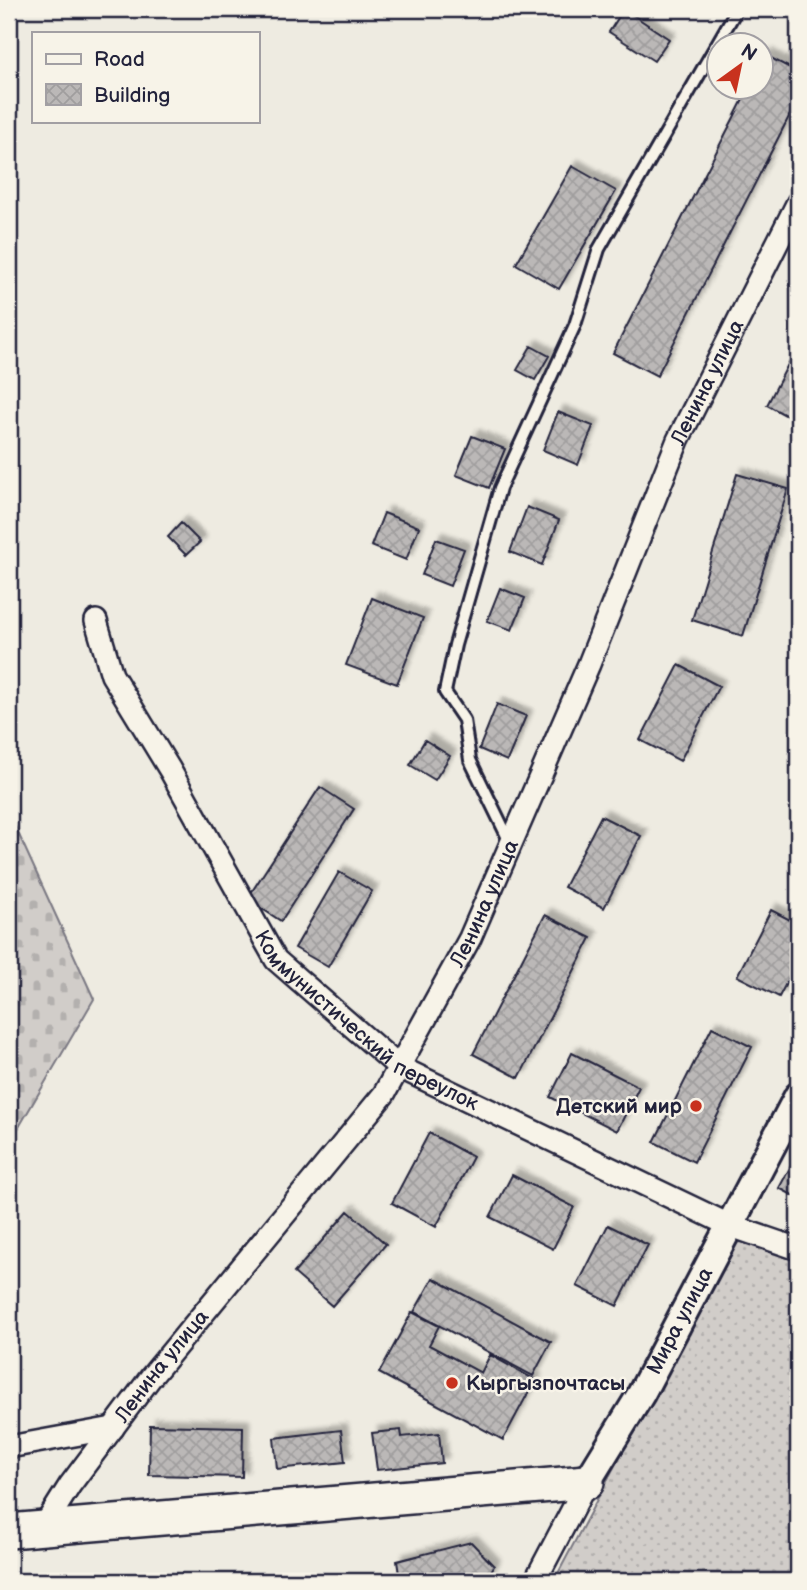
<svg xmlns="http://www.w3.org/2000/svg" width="807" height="1590" font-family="'Balsamiq Sans',sans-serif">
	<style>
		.grass { fill: url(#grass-dots); stroke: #7a7882; stroke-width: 2 }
		.cemetery { fill: url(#cemetery-stones); stroke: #7a7882; stroke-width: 2 }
		.building { fill: url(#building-cross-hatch); stroke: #22223b; stroke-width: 2; filter: url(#shadow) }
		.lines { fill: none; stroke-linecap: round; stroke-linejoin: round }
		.service-casing { stroke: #22223b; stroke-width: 16 }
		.minor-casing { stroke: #22223b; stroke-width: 26 }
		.tertiary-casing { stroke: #22223b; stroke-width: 32 }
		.primary-casing { stroke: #22223b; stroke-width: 38 }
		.service { stroke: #f7f3e8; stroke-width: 10 }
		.minor { stroke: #f7f3e8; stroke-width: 21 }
		.tertiary { stroke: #f7f3e8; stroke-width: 26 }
		.primary { stroke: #f7f3e8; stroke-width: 33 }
		.poi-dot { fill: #c8321e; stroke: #f7f3e8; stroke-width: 2.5 }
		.labels { text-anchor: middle; stroke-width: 5; stroke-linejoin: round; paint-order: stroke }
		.street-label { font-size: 21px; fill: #22223b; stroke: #f7f3e8 }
		.poi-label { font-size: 21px; font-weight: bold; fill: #22223b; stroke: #f7f3e8; text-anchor: end }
	</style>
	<defs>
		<pattern id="grass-dots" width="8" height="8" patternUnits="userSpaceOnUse" patternTransform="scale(1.75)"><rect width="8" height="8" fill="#d1cdc9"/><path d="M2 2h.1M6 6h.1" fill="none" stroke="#b3b0ae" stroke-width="1.8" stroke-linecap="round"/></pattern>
		<pattern id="cemetery-stones" width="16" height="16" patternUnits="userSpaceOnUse" patternTransform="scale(1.75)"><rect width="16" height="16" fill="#d1cdc9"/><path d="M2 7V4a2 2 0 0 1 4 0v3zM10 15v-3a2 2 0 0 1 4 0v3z" fill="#b3b0ae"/></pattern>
		<pattern id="building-cross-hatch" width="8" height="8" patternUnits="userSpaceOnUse" patternTransform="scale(1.75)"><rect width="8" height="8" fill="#bbb8b7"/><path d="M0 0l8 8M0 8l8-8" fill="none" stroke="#a09e9e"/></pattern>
		<filter id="shadow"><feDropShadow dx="6" dy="-6" stdDeviation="2" flood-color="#0004"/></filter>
	</defs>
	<rect width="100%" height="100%" fill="#eeebe1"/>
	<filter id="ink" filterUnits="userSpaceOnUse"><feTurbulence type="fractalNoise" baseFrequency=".0143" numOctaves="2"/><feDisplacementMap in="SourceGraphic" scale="14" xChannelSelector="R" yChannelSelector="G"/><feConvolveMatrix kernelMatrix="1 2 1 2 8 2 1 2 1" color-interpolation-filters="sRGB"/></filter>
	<g filter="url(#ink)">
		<path class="grass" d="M735 1238 798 1260V1581H554Z"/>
		<path class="cemetery" d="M9 813 94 999 9 1144Z"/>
		<path class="building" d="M624 9 669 39 654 61 609 32Z
			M765 55 798 72V99L657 376 613 353 749 88H762V63Z
			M572 166 616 191 559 289 516 264Z
			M798 345V422L767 405Z
			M531 346 549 356 535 380 517 370Z
			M558 412 593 426 578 465 543 450Z
			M472 436 505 449 489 488 456 475Z
			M737 474 788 489 743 636 692 620Z
			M527 507 559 520 542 565 510 552Z
			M384 513 419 527 406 560 371 546Z
			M181 523 200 542 186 555 168 537Z
			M436 539 464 549 450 586 422 575Z
			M500 588 525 598 512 630 487 621Z
			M372 598 423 618 397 684 346 665Z
			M679 665 719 686 680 761 640 740Z
			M497 704 526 716 507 761 479 749Z
			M425 740 450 756 435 780 410 765Z
			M320 787 354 809 281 921 247 899Z
			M601 816 641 836 604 908 564 887Z
			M339 872 372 891 328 967 295 948Z
			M771 910 798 924V960L779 997 737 976Z
			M545 915 591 938 519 1078 473 1054Z
			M712 1027 752 1047 694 1162 654 1142Z
			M572 1053 639 1087 617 1131 550 1097Z
			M429 1133 473 1157 436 1227 392 1203Z
			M798 1153V1198L779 1188Z
			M512 1175 574 1207 553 1249 490 1217Z
			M348 1211 386 1244 332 1306 294 1273Z
			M608 1225 648 1245 617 1306 577 1286Z
			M433 1278 551 1342 533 1376 414 1312Z
			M412 1312 439 1326 429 1345 481 1373 490 1355 535 1380 503 1440 379 1373Z
			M150 1425 243 1427 242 1477 149 1475Z
			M341 1430 345 1462 277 1469 274 1438Z
			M401 1430 402 1437 439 1433 442 1463 377 1470 372 1433Z
			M471 1542 494 1566 486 1581H452L453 1579 445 1581H400L397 1561Z"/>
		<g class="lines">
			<defs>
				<path id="service" d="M511 844 470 760 464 720 445 692 455 645 500 488 575 325 599 249 737 9"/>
				<g id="minor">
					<path id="s1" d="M96 621 112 675 170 770 276 960 399 1067 731 1226 798 1249"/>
					<path d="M9 1447 113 1428"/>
					<path id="s2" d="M43 1528 70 1485 151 1377 384 1094 470 938 589 664 678 440 798 202"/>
					<path d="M535 1581 587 1482"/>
				</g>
				<g id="tertiary">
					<path id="s3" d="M587 1482 641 1394 798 1096"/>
				</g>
				<path id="primary" d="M9 1531 587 1482"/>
			</defs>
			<use href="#service" class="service-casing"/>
			<use href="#minor" class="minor-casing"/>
			<use href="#tertiary" class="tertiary-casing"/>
			<use href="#primary" class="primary-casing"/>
			<use href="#service" class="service"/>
			<use href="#minor" class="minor"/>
			<use href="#tertiary" class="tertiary"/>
			<use href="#primary" class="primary"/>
		</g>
	</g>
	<g class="poi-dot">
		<circle cx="696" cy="1106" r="7"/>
		<circle cx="452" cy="1383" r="7"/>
	</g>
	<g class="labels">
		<g class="street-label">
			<text dy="7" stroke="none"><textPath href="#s2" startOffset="1335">Ленина улица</textPath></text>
			<text dy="7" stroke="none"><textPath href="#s2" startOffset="768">Ленина улица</textPath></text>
			<text dy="7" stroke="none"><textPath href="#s1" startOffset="494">Коммунистический переулок</textPath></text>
			<text dy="7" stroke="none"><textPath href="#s3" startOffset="186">Мира улица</textPath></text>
			<text dy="7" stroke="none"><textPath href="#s2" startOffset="201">Ленина улица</textPath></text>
		</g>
		<g class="poi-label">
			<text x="682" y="1113">Детский мир</text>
			<text x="466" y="1390" text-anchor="start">Кыргызпочтасы</text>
		</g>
	</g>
	<rect width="807" height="1590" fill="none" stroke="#f7f3e8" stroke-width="35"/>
	<rect x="18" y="18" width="772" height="1555" fill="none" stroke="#22223b" stroke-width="2.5" filter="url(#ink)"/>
	<rect x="32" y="32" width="228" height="91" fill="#f7f3e8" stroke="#a29fa3" stroke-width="2"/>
	<rect x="46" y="54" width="35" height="10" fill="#f7f3e8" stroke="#a29fa3" stroke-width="2"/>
	<text x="94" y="66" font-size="21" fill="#22223b">Road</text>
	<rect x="46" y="84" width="35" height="21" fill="url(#building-cross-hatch)" stroke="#a29fa3" stroke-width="2"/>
	<text x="94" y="102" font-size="21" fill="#22223b">Building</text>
	<g transform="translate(740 66) rotate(33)"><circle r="33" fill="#f7f3e8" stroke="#a29fa3" stroke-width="2"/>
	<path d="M0-5L12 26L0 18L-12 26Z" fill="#c8321e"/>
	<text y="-10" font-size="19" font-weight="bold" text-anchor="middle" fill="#22223b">N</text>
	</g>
</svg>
